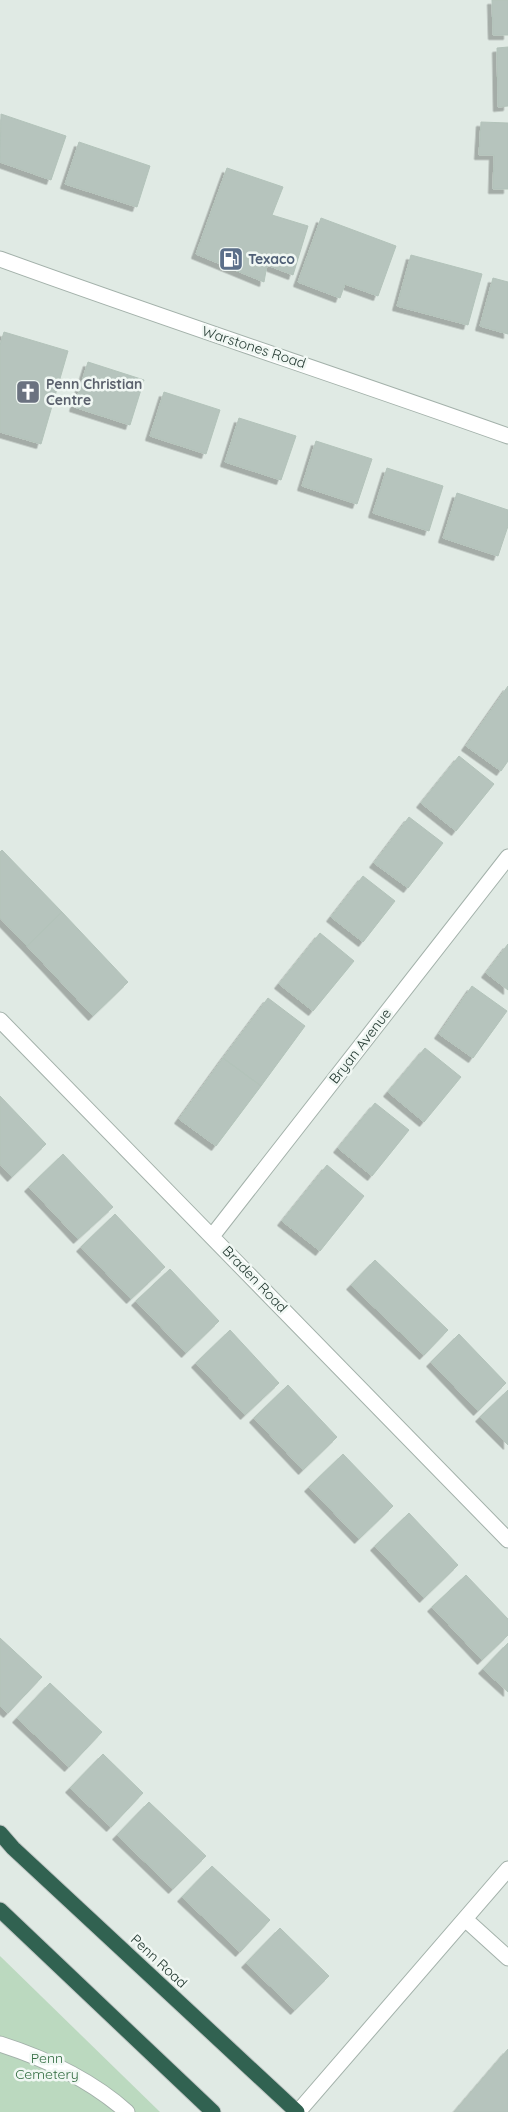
<svg xmlns="http://www.w3.org/2000/svg" width="508" height="2112" font-family="Quicksand,sans-serif">
	<style>
		.green { fill: #bbd9bf }
		.building { fill: #b6c4bd; stroke: #b3c3ba; filter: url(#shadow) }
		.lines { fill: none; stroke-linecap: round; stroke-linejoin: round }
		.minor-casing { stroke: #a3b1aa; stroke-width: 17 }
		.highway-casing { stroke: #c1c7c5; stroke-width: 17 }
		.minor { stroke: #fff; stroke-width: 15 }
		.highway { stroke: #316251; stroke-width: 15 }
		.labels { text-anchor: middle; stroke-width: 5; stroke-linejoin: round; paint-order: stroke }
		.service-label { font-size: 14px; font-weight: bold; fill: #4e5e75; stroke: #f0f7f3; text-anchor: start }
		.street-label { font-size: 14px; fill: #223830; stroke: #f0f7f3 }
		.worship-label { font-size: 14px; font-weight: bold; fill: #5b616d; stroke: #f0f7f3; text-anchor: start }
		.park-label { font-size: 14px; fill: #306b3f; stroke: #f0f7f3 }
	</style>
	<defs>
		<filter id="shadow"><feDropShadow dx="-4.5" dy="4.5" stdDeviation="0" flood-color="#0004"/></filter>
	</defs>
	<rect width="100%" height="100%" fill="#e0eae4"/>
	<path class="green" d="M0 1956 160 2112H0Z"/>
	<path class="building" d="M492 0H508V35H493Z
		M508 47V106L498 107 497 48Z
		M1 114 66 136 51 180 0 162Z
		M481 122 508 123V189H493L494 155H479Z
		M79 142 150 166 137 207 65 184Z
		M227 168 283 187 272 215 308 226 293 275 267 265 264 282 196 254Z
		M321 218 396 246 378 296 345 284 340 298 298 282Z
		M411 255 482 274 468 325 397 306Z
		M493 278 508 282V334L480 326Z
		M4 332 68 351 41 444 0 432V345Z
		M88 362 144 380 130 425 74 407Z
		M164 392 220 410 206 454 150 436Z
		M239 418 296 436 281 480 225 462Z
		M316 441 372 459 357 504 302 486Z
		M387 468 443 486 429 531 373 513Z
		M457 493 508 510V526L498 556 443 538Z
		M508 686V761L501 771 466 746Z
		M459 756 494 784 456 831 421 803Z
		M409 817 443 843 408 888 374 863Z
		M2 850 62 912 27 946 0 918V852Z
		M363 876 395 901 363 942 331 917Z
		M62 912 128 982 93 1016 27 946Z
		M320 933 354 961 313 1011 279 984Z
		M508 944V990L486 973Z
		M472 986 507 1011 473 1058 439 1034Z
		M268 998 305 1026 261 1086 223 1058Z
		M425 1048 461 1077 424 1122 388 1092Z
		M223 1058 261 1086 216 1146 179 1119Z
		M0 1096 46 1144 12 1177 0 1164Z
		M375 1103 409 1130 372 1176 338 1148Z
		M63 1154 113 1207 78 1239 29 1187Z
		M327 1165 364 1196 320 1251 282 1221Z
		M115 1214 165 1267 131 1299 81 1247Z
		M375 1260 448 1330 424 1355 351 1285Z
		M170 1269 219 1321 186 1353 136 1301Z
		M230 1330 279 1383 245 1415 196 1363Z
		M459 1334 506 1383 478 1411 431 1362Z
		M288 1385 337 1437 303 1470 254 1418Z
		M508 1390V1445L480 1417Z
		M343 1454 393 1506 359 1539 309 1487Z
		M409 1513 458 1565 424 1598 375 1546Z
		M466 1575 508 1619V1635L482 1660 432 1607Z
		M0 1638 42 1677 8 1713 0 1706Z
		M508 1643V1692L483 1669Z
		M50 1683 102 1732 69 1767 17 1718Z
		M103 1754 143 1793 111 1827 70 1788Z
		M149 1802 206 1856 173 1889 117 1835Z
		M212 1866 270 1920 240 1952 182 1897Z
		M280 1928 329 1976 295 2010 246 1963Z
		M508 2049V2112H454Z"/>
	<g class="lines">
		<defs>
			<path id="minor" d="M0 259C168 320 339 376 508 436
				M0 1020 508 1540
				M213 1235 508 857
				M465 1919 508 1958
				M0 2044C47 2059 90 2079 127 2112
				M298 2112 508 1869"/>
			<path id="highway" d="M0 1833 13 1848 297 2112
				M0 1910 213 2112"/>
		</defs>
		<use href="#minor" class="minor-casing"/>
		<use href="#highway" class="highway-casing"/>
		<use href="#minor" class="minor"/>
		<use href="#highway" class="highway"/>
	</g>
	<defs>
		<symbol id="fuel-square" viewBox="-11 -11 22 22"><rect x="-9" y="-9" width="18" height="18" rx="4" fill="#5c6f8a" stroke="#f0f7f3"/><path d="M-5.5-6h7V0h2V4h1.3V-2.5L3-4.5l.8-.8L6-3V5H2.5V1h-1V6h-7ZM-4.2-4.7v3.2H.2V-4.7Z" fill="#fff"/></symbol>
		<symbol id="church-square" viewBox="-11 -11 22 22"><rect x="-9" y="-9" width="18" height="18" rx="4" fill="#6b7280" stroke="#f0f7f3"/><path d="M-1.2-6h2.4v3.5h3.3v2.4h-3.3V6h-2.4V-.1h-3.3v-2.4h3.3Z" fill="#fff"/></symbol>
	</defs>
	<g fill-rule="evenodd">
		<use href="#fuel-square" x="217" y="245" width="28" height="28"/>
		<use href="#church-square" x="14" y="378" width="28" height="28"/>
	</g>
	<g class="labels">
		<g class="service-label">
			<text x="248" y="264">Texaco</text>
		</g>
		<g class="street-label">
			<text transform="translate(254 347) rotate(18)" y="5">Warstones Road</text>
			<text transform="translate(360 1046) rotate(-52)" y="5">Bryan Avenue</text>
			<text transform="translate(255 1279) rotate(46)" y="5">Braden Road</text>
			<text transform="translate(159 1961) rotate(43)" y="5">Penn Road</text>
		</g>
		<g class="worship-label">
			<text x="46" y="389">Penn Christian<tspan x="46" dy="16">Centre</tspan></text>
		</g>
		<g class="park-label">
			<text x="47" y="2063">Penn<tspan x="47" dy="16">Cemetery</tspan></text>
		</g>
	</g>
</svg>
